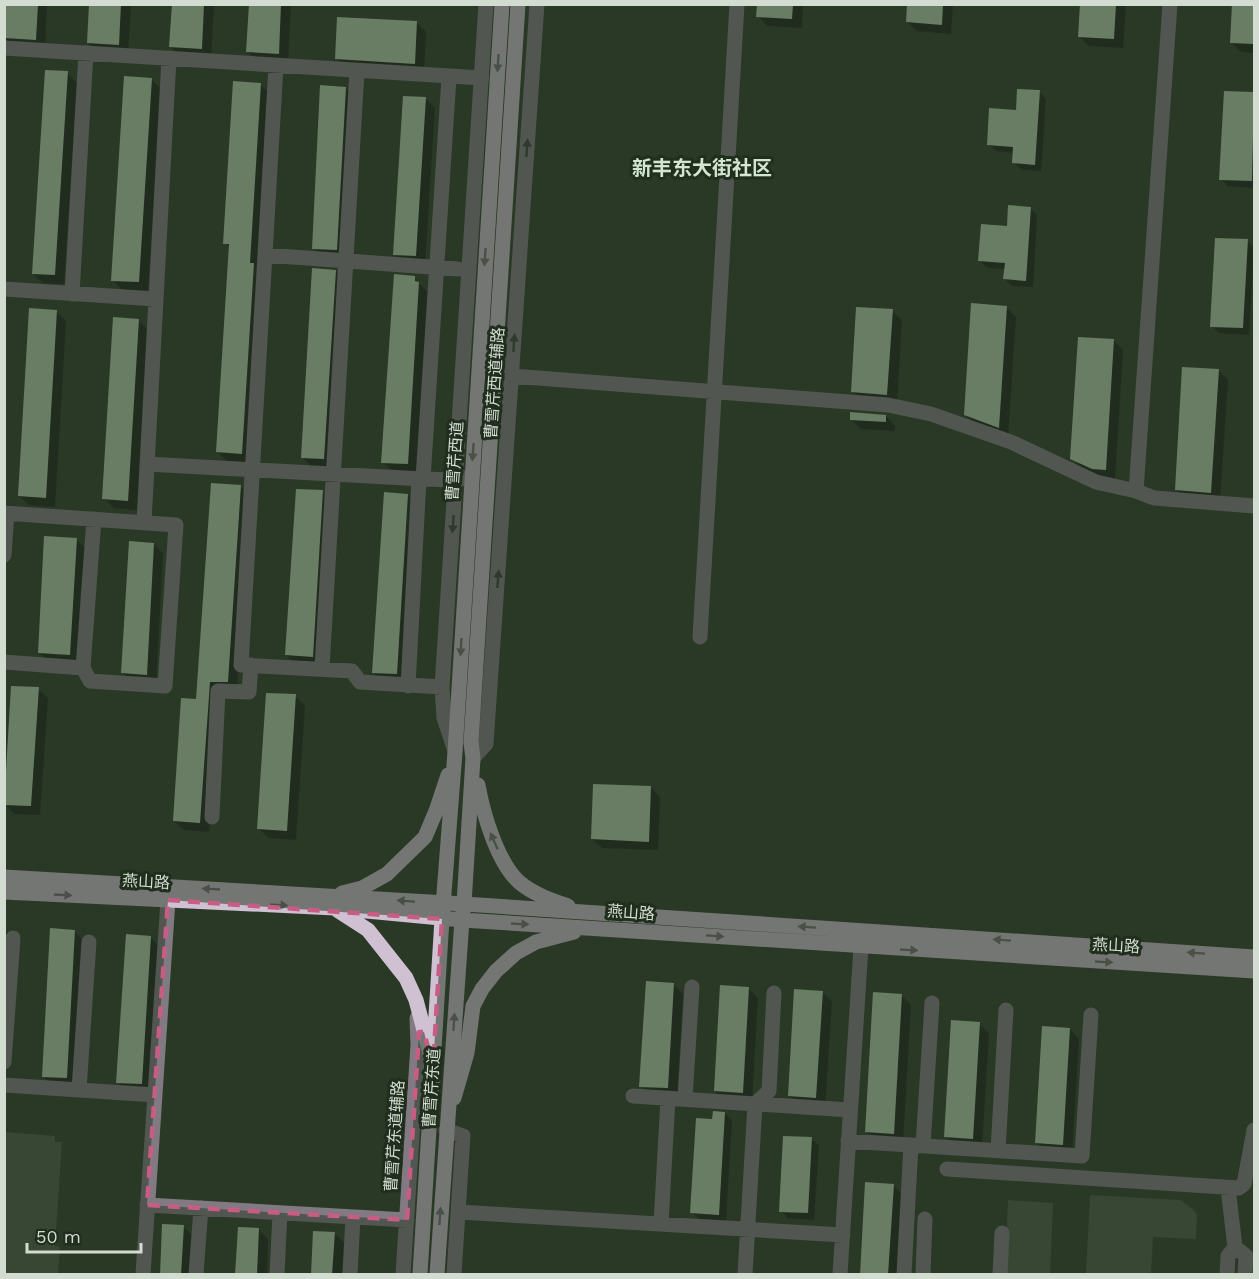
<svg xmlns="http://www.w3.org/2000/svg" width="1259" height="1279" font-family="'Work Sans','Noto Sans SC',sans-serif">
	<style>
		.green { fill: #495945 }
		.shadow { fill: #0007 }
		.building { fill: #b4d1ad }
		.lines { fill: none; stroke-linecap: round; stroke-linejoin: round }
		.minor { stroke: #817a83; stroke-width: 15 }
		.major { stroke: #cfc0d2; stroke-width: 15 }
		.oneway { fill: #6f706e }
		.oneway2 { fill: #333d31 }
		.marked { fill: none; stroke: #c85d84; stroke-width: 4.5; stroke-dasharray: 12 8; stroke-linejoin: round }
		.labels { text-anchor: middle; stroke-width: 6; stroke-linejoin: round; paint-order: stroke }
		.street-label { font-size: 16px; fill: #d3dcd1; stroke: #202e1d }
		.quarter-label { font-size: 20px; font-weight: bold; fill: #d3e5cf; stroke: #202e1d }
	</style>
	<rect width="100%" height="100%" fill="#2a3826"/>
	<path class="green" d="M5 1132 55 1136V1142H62L55 1246 60 1247 58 1274H5Z
		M1090 1195 1180 1200 1194 1210 1197 1215 1196 1239 1153 1237 1151 1274H1086Z
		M1008 1200 1053 1203 1050 1274H1005Z"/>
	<path class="shadow" d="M6 4H47L45 49 14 48 5 38Z
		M90 4H131L128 54 98 52 88 43Z
		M173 4H214L211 58 180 56 171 47Z
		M250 4H291L288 63 257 61 248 52Z
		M758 4H803L802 28 767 26 758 16Z
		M908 4H953L951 34 917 31 907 22Z
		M1081 4H1126L1123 48 1089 46 1079 36Z
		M1233 4H1254V53L1241 52 1231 42Z
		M416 22 426 32 424 73 346 68 336 58Z
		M67 73 77 83 64 284 43 283 33 274Z
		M151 79 161 89 148 291 122 290 113 280Z
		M260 84 270 94 252 463 227 461 218 452 230 248 225 243Z
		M346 88 355 98 346 259 323 258 313 248Z
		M1039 92 1046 99 1041 171 1021 170 1014 162V153L996 151 989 144 1017 111Z
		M1225 92 1254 94V188L1228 186 1221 179Z
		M426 99 435 108 425 265 404 264 395 254Z
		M1030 208 1037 215 1033 287 1012 286 1005 279 1006 269 987 268 980 261 1008 228Z
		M1247 241 1254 248 1249 335 1219 333 1212 326Z
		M335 271 345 281 334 468 312 467 302 457Z
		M414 277 428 293 417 473 393 472 383 462Z
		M1006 307 1016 317 1008 436 975 424 965 415Z
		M56 311 66 321 55 507 29 505 19 496Z
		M892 311 902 320 897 404 862 401 853 392Z
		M138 320 148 330 137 510 114 508 104 498Z
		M1114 341 1123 350 1115 479 1102 478 1082 468 1072 459Z
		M1218 370 1228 380 1220 502 1186 499 1176 489Z
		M886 416 895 426V431L861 429 851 419Z
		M240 486 250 496 237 691H219L209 832 184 830 174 821Z
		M322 492 332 501 322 666 296 665 286 655Z
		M408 495 417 505 406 683 383 682 373 672Z
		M76 539 86 549 79 664 49 662 39 653Z
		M154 544 163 554 156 684 132 682 122 673Z
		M38 689 48 698 40 815 14 814 5 804Z
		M295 696 305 706 296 840 269 838 259 829Z
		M651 788 660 797 658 850 602 848 592 839Z
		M4 930 11 936 4 1040Z
		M74 931 84 941 76 1087 53 1086 43 1076Z
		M150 937 160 947 151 1093 128 1092 118 1082Z
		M674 985 683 994 677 1097 650 1096 641 1086Z
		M748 988 758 998 752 1102 725 1101 715 1091Z
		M822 992 832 1002 825 1107 799 1105 789 1096Z
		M901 995 911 1005 903 1143 876 1141 867 1132Z
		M979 1024 989 1033 982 1148 956 1146 946 1137Z
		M1070 1029 1079 1039 1072 1154 1046 1152 1036 1143Z
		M725 1113 732 1120 726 1221 699 1219 692 1212Z
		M812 1139 819 1146 814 1220 788 1218 781 1211Z
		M893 1185 903 1195 898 1274H861Z
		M183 1226 193 1236 191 1274H161Z
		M259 1230 268 1239 267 1274H237Z
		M334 1233 344 1243 342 1274H312Z"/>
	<path class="building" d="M5 4H38L36 40 4 38Z
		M89 4H121L119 45 87 43Z
		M172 4H204L202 49 169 47Z
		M249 4H281L279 54 246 52Z
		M757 4H793L792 19 756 17Z
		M907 4H943L942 25 906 22Z
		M1080 4H1116L1114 39 1078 37Z
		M1232 4H1254V44L1230 43Z
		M337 17 417 21 415 64 335 59Z
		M45 70 68 71 55 275 32 274Z
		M124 76 152 78 139 282 111 281Z
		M233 81 261 83 250 263H254L242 454 216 452 229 244H223Z
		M320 85 346 87 337 250 312 249Z
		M1017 89 1040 90 1035 165 1012 163 1013 147 987 145 989 108 1016 110Z
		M1224 91 1254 92 1252 181 1219 180Z
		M403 96 426 97 416 256 393 255Z
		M1008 205 1031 207 1026 281 1003 279 1005 263 978 261 981 224 1007 226Z
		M1215 238 1248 239 1243 328 1210 327Z
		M312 268 336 270 324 459 301 458Z
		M394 274 415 276V281L419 282 408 464 381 463Z
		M971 303 1007 306 999 428 964 415Z
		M856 307 893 309 887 395 851 392Z
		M29 308 57 310 46 498 18 496Z
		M113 317 139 319 128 501 102 499Z
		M1078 337 1114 339 1106 470 1092 469 1070 459Z
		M1182 367 1219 369 1211 493 1175 490Z
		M850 412 886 415V422L850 420Z
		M211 483 241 485 228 682H210L200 823 173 821 181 698 196 699Z
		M296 489 323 490 313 657 285 655Z
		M384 492 408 494 397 674 372 673Z
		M44 536 77 538 70 655 38 653Z
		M129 541 154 543 147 675 121 673Z
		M11 686 39 687 31 806 4 805Z
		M266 693 296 694 287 831 257 829Z
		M593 784 651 786 649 842 591 839Z
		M50 928 75 930 67 1078 42 1077Z
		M126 934 151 936 142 1084 116 1083Z
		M646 981 674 983 668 1088 639 1087Z
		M720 985 749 987 743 1093 714 1091Z
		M794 989 823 991 816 1098 788 1096Z
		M873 992 902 994 894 1134 865 1132Z
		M951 1020 980 1022 973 1139 944 1137Z
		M1042 1026 1070 1028 1063 1145 1035 1143Z
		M713 1111 725 1112 719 1215 690 1213 696 1118 712 1119Z
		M783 1136 812 1137 808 1213 779 1212Z
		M865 1182 894 1184 888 1275H860Z
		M162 1224 184 1225 181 1275H160Z
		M238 1227 259 1228 257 1275H235Z
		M313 1231 335 1232 332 1275H311Z"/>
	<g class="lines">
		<path class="minor" d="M4 48 482 78
			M276 66 241 665 352 671 360 682 442 687
			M265 255 458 269
			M4 289 156 299 144 522
			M72 294 86 53
			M156 299 169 58
			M494 384 512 376 888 405 931 414 1011 442 1096 482 1136 491 1154 498 1254 506
			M147 464 423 479 455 480 465 478
			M423 479 449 77
			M1136 491 1170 4
			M4 513 176 525 165 686 90 681 83 668
			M4 555 7 513
			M700 637 737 4
			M4 662 83 668 94 519
			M322 668 357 71
			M408 686 419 479
			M455 751 444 718 442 687 486 4
			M473 758 486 744 537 4
			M212 817 218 691 249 692 251 665
			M4 1062 13 938
			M4 1085 155 1095
			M79 1090 89 942
			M633 1096 850 1110
			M685 1099 692 987
			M446 1130 463 1136 454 1274
			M848 1141 1082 1156 1091 1015
			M923 1146 932 1003
			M998 1151 1006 1010
			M947 1169 1239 1188 1244 1184 1254 1130
			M1228 1188 1235 1247
			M147 1205 407 1220
			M458 1212 843 1235
			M661 1224 668 1098
			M143 1274 168 900
			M196 1274 201 1208
			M277 1274 280 1213
			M350 1274 353 1217
			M403 1274 418 1045 417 1018
			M745 1274 755 1104 769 1091 774 993
			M840 1274 861 947
			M904 1274 911 1145
			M923 1274 925 1219
			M1000 1274 1002 1233
			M1227 1274 1228 1256 1235 1247 1246 1256 1245 1274"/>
		<path class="major" d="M478 785C483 813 497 862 519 882 533 894 551 900 568 906
			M4 877 464 904 1254 957
			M4 892 335 908 462 920 1254 971
			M342 893 362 888 387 874 425 837 436 811 448 775
			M337 910 368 930 406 978 416 1000 430 1053
			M454 1098 467 1053 473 1006 482 989 496 971 516 953 536 942 574 932
			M420 1274 442 919 455 752 502 4
			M437 1274 462 920 464 904 473 758 471 743 518 4"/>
	</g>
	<defs><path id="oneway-solid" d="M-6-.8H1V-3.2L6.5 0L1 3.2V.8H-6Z" transform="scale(1.5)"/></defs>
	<g class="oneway">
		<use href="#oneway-solid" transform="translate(498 63) rotate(94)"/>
		<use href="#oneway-solid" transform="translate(485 257) rotate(94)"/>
		<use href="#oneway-solid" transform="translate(473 452) rotate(94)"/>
		<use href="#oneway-solid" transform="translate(461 647) rotate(93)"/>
		<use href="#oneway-solid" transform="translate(494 841) rotate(-114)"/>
		<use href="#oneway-solid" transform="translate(211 889) rotate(-177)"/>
		<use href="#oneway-solid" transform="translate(63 895) rotate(3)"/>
		<use href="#oneway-solid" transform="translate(406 901) rotate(-176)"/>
		<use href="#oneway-solid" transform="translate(279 905) rotate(3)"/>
		<use href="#oneway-solid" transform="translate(520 924) rotate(3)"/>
		<use href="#oneway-solid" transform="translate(807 927) rotate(-176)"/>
		<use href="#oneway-solid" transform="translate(715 936) rotate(4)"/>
		<use href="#oneway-solid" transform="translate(1002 940) rotate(-176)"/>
		<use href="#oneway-solid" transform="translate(909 950) rotate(3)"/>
		<use href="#oneway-solid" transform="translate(1196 953) rotate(-176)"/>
		<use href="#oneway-solid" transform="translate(1104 962) rotate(3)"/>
		<use href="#oneway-solid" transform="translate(454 1022) rotate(-86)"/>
		<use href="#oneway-solid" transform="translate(440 1216) rotate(-86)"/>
	</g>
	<g class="oneway2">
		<use href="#oneway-solid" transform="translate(527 148) rotate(-86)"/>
		<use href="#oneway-solid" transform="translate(514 343) rotate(-86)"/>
		<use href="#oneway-solid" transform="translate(453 524) rotate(94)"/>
		<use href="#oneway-solid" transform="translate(498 579) rotate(-86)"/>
	</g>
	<path d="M0 0H1259V1279H0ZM168 900 442 919 433 1067 424 1032H419L407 1220 147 1205Z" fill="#2a3826" fill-opacity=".55" fill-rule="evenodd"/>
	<path class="marked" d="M168 900 442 919 433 1067 424 1032H419L407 1220 147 1205Z"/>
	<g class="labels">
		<g class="street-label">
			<text transform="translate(494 383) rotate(-86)" y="6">曹雪芹西道辅路</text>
			<text transform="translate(454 461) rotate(-86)" y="6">曹雪芹西道</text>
			<text transform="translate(146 881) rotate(3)" y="6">燕山路</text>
			<text transform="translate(631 912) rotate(4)" y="6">燕山路</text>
			<text transform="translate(1116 945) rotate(3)" y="6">燕山路</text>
			<text transform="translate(431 1088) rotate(-86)" y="6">曹雪芹东道</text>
			<text transform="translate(394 1136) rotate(-86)" y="6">曹雪芹东道辅路</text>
		</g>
		<g class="quarter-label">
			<text x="702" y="175">新丰东大街社区</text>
		</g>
	</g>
	<rect width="1259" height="1279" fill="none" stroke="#d3dcd1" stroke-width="12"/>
	<path d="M27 1243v9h114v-9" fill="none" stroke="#d3dcd1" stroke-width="3"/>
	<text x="36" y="1243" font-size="18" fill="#d3dcd1" stroke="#202e1d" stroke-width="4.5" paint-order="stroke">50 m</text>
</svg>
